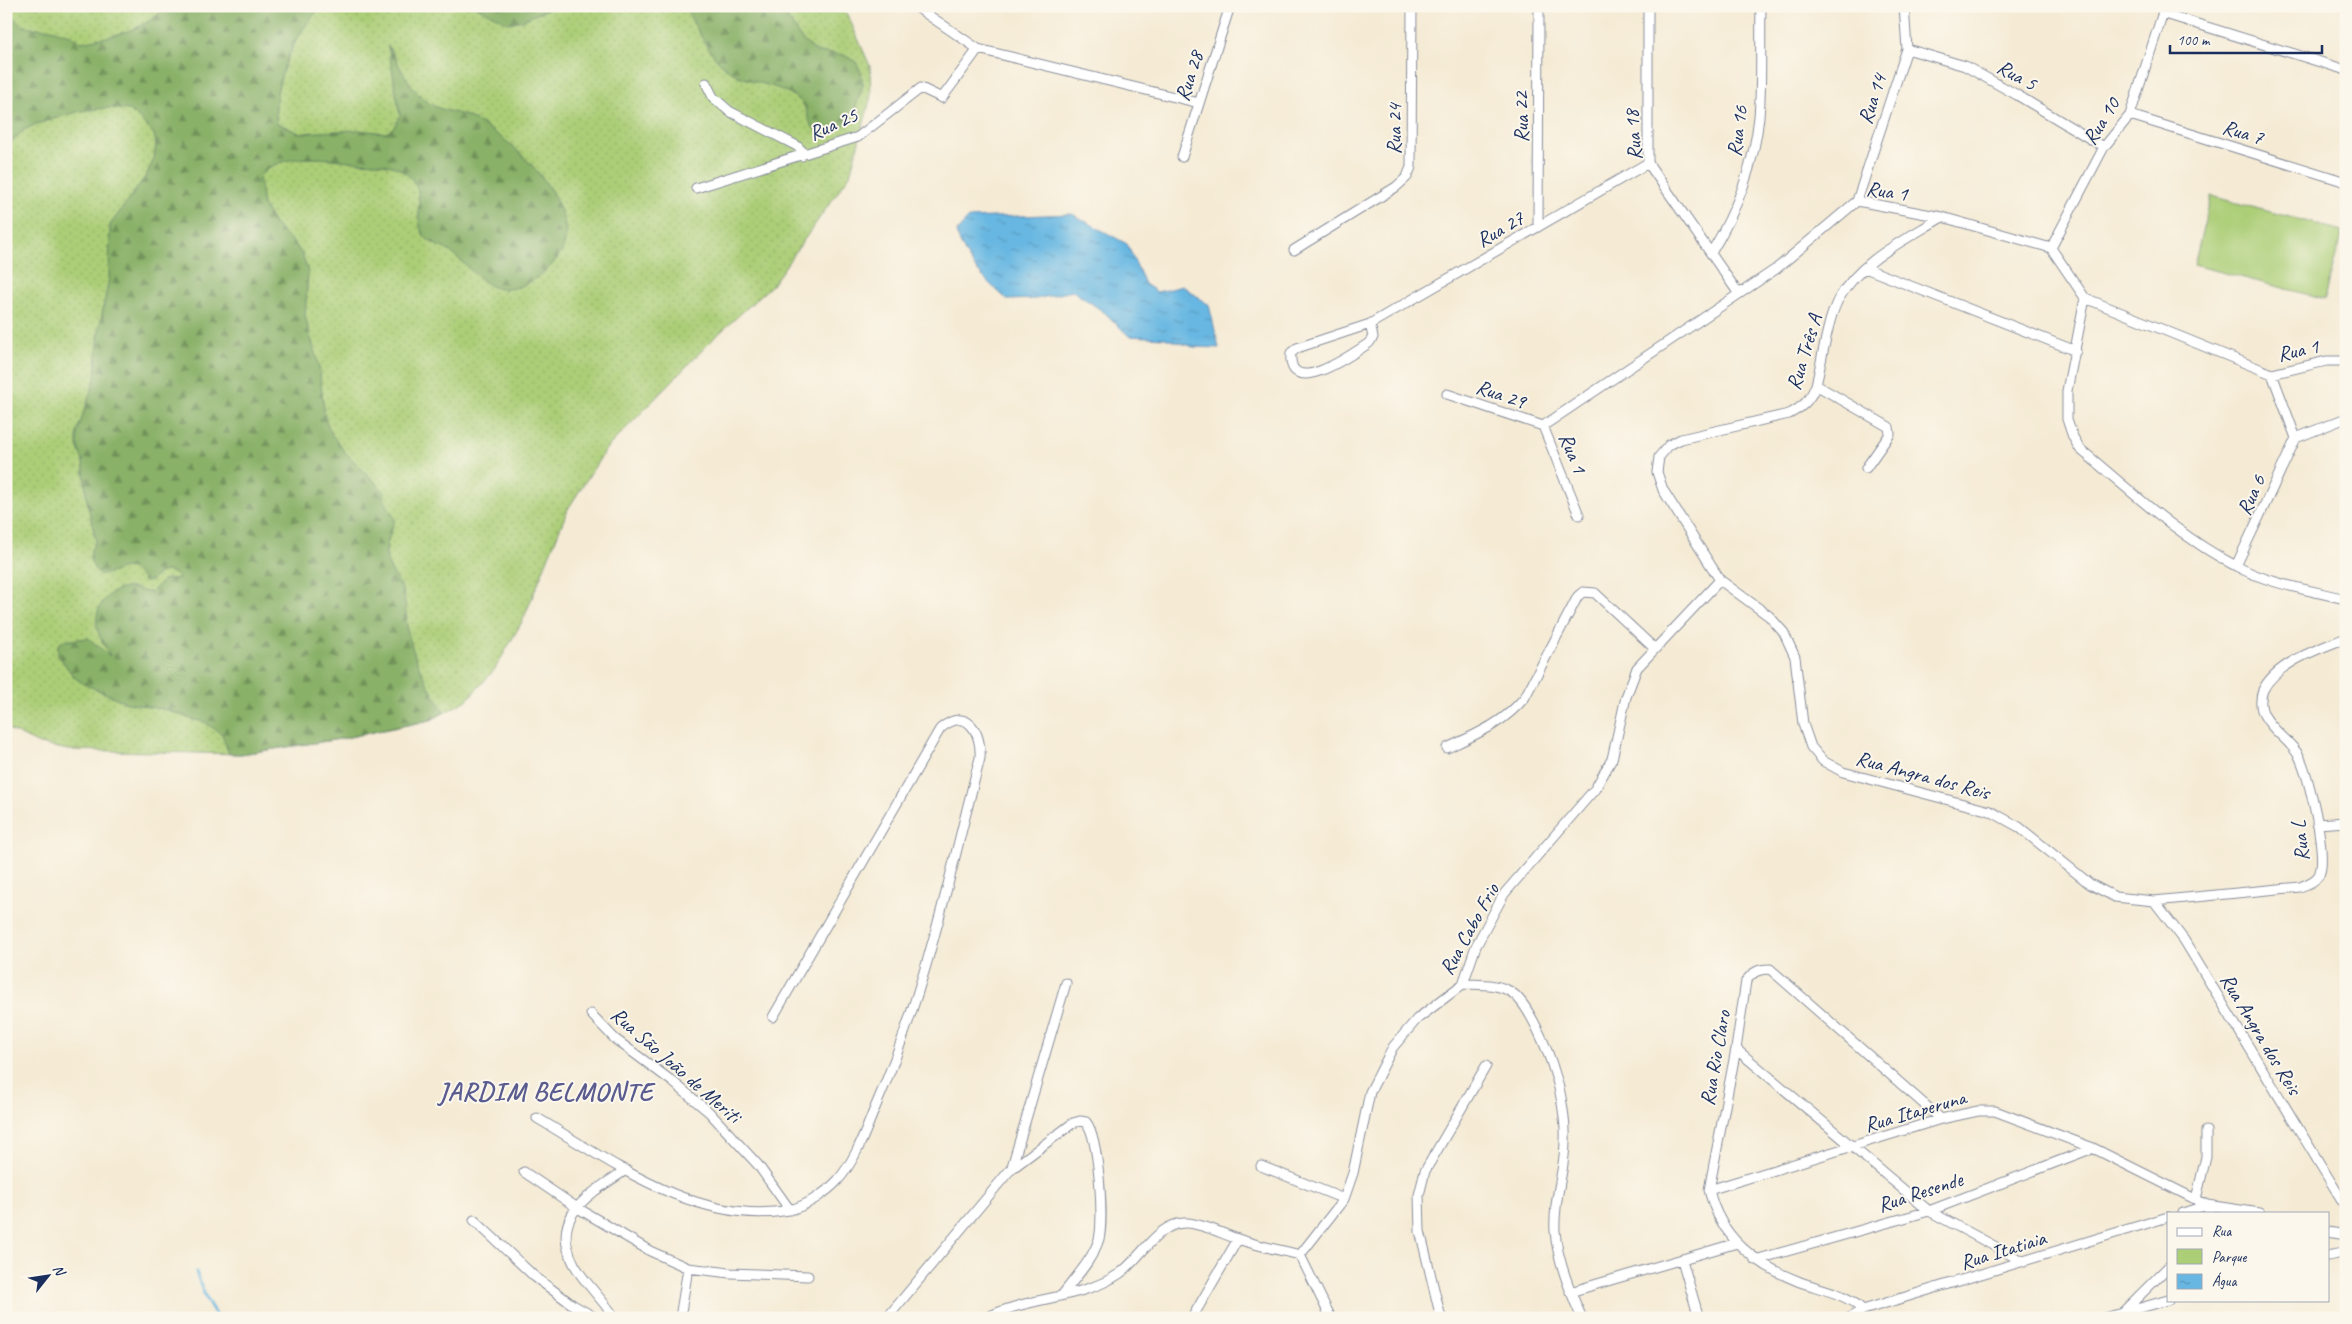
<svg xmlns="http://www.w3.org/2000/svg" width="2352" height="1324" font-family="Caveat,sans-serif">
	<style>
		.grass { fill: url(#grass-dots); stroke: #647e6a }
		.forest { fill: url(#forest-firs); stroke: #527063 }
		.green { fill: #acce77; stroke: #647e6a }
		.water { fill: url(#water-ripples); stroke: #4273a0 }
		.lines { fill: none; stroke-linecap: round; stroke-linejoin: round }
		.stream { stroke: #68b7e2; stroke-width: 3 }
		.street-casing { stroke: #888d9a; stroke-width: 11 }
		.street { stroke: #fff; stroke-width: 9 }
		.labels { text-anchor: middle; stroke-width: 4; stroke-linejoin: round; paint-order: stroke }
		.street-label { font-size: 21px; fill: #1b2f5e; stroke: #fbf7ec }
		.district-label { font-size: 26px; font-weight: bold; letter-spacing: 1px; fill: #5a5c90; stroke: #fbf7ec }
	</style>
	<defs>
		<pattern id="grass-dots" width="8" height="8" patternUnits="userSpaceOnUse" patternTransform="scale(1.25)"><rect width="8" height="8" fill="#acce77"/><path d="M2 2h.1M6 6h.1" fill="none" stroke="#93b169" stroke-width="1.8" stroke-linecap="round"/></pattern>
		<pattern id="forest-firs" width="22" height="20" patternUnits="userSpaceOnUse" patternTransform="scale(1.25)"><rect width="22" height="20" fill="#89b168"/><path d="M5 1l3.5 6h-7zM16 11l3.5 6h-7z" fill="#6f9059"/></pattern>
		<pattern id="water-ripples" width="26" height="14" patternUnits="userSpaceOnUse" patternTransform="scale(1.25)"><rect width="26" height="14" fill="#68b7e2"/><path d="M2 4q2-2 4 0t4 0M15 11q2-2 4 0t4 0" fill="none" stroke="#5595ba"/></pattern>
	</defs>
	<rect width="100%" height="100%" fill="#fbf7ec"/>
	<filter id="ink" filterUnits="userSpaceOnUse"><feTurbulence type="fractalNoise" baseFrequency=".02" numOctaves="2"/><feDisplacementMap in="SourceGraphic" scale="10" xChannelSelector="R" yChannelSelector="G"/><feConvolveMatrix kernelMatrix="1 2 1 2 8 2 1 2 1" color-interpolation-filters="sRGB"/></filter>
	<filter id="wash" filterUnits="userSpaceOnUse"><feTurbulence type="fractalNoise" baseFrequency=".0096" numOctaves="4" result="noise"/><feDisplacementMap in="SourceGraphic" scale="20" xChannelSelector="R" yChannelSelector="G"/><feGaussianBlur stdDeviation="1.12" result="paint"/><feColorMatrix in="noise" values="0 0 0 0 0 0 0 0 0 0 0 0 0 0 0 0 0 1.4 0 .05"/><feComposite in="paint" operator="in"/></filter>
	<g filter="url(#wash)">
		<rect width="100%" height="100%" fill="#f5ebd5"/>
		<path class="grass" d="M6 6H841L849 18 870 66 871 96 850 175 772 285 714 338 606 449 568 509 523 620 495 669 467 700 431 720 340 739 241 754 68 750 39 744 6 728Z"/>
		<path class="forest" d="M166 6H323C295 30 270 87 277 123L299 133 358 130 386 133 394 127 400 116 388 45C398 63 407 84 423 98 436 112 455 110 471 118 502 134 539 166 555 198 561 209 568 228 565 241 561 266 518 298 493 287 476 279 464 261 449 251 439 245 427 243 422 232 414 214 426 195 411 178 398 163 377 163 359 162 329 159 281 150 259 177L263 205 274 224 294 243 303 256 308 273 305 316 319 368 325 418 332 435 344 451 384 491V498L395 520C391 531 387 541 386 553 386 568 399 579 403 592 407 606 405 622 409 637 416 664 429 690 445 712L431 720 340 739 241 754H229L222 734 203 721 193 720 168 710 127 703 82 683 74 677 58 655V645L63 641 88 638 110 656C106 647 99 638 97 627 94 607 109 587 130 588 139 588 143 593 152 592L163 580 179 578C168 567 160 570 151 581L145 582C128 558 123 572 100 575L94 568 90 559 91 550 96 541 87 501 83 461 77 445V432L95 380 99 330 109 278 110 225 146 176 154 159 156 144 154 134 137 116 129 110 107 108 81 111 36 124 24 130 6 146V10L21 25 33 28 51 29 70 35 81 42C109 37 148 30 166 6Z
			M475 6H554L523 20 508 23Z
			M684 6H768L787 17 802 40 817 52 844 55 856 62 861 72 863 85 852 118 843 126 822 135C803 124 812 110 798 99 781 86 763 85 744 78 713 68 700 32 684 6Z"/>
		<path class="green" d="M2211 196 2342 231 2325 299 2194 265Z"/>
		<path class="water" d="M1072 214 1127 244 1145 284 1157 292 1183 286 1209 305 1219 348 1193 347 1165 338 1129 336 1104 312 1073 291 1035 299 1008 300C983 279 967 263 956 232L969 218Z"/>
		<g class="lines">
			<path class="stream" d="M196 1272 207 1301 218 1318"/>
		</g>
	</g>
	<g filter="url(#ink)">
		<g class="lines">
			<defs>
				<path id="street" d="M915 6 978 49 1199 103
					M1648 6V163L1739 294
					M2162 13 2346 70
					M1907 49 1965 66 2017 95 2104 147
					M706 83 713 97 729 111 797 146 802 151V156
					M2130 115 2346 182
					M1182 157 1230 6
					M696 188 858 137 921 88 942 98 978 49
					M1857 201 1907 49 1904 6
					M1942 217C1905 240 1859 261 1838 300 1827 321 1822 361 1816 385 1810 400 1803 407 1789 414L1681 439 1669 445 1659 457 1657 472 1663 490 1720 580 1769 616 1784 633 1795 657 1803 724 1811 747 1823 761 1843 772 1990 811 2019 827 2090 884 2115 897 2154 901 2300 887C2307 884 2315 882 2319 875 2328 856 2309 775 2299 756 2290 740 2272 731 2264 715 2260 708 2260 698 2263 690 2277 662 2319 649 2346 638
					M1538 227 1539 6
					M2051 248 2104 147 2130 115 2165 6
					M1294 250 1396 187 1407 177 1411 167 1412 6
					M1711 253C1736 212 1754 166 1759 117 1762 81 1760 43 1761 6
					M1865 268 2076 351
					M2085 298 2067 391V419L2073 437 2080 449C2129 489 2179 537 2236 566 2269 584 2309 590 2346 599
					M1370 324 1373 337 1369 343C1354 353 1287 401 1291 353L1297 348 1370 324 1648 163
					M2272 374 2296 438
					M1816 385 1889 427 1890 434 1866 468
					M1447 394 1543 426
					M1543 426 1776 269 1857 201 1942 217 2051 248 2085 298 2272 374 2326 361H2346
					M1543 426 1579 515
					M2236 566 2296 438 2346 418
					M1447 748C1477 734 1504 723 1525 697L1578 596 1583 592 1595 593 1654 648
					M2317 824 2346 822
					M2154 901 2184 940 2346 1207
					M1463 984C1479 985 1497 983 1511 992 1529 1003 1549 1053 1555 1074 1561 1091 1566 1123 1565 1141 1565 1172 1553 1200 1555 1231 1557 1258 1571 1294 1582 1318
					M591 1014 615 1039 673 1082 709 1112 758 1165 790 1210
					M1736 1049 1929 1211 2024 1262
					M537 1118C610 1161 699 1227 789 1210 805 1207 827 1192 838 1180 857 1158 866 1129 877 1103 925 993 950 874 980 758 982 733 967 705 940 729L773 1017
					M1261 1166 1344 1199
					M1011 1170 1066 983
					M524 1172 576 1207 650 1251 688 1268 730 1273 808 1276
					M1709 1190 1941 1119 1978 1111H1995L2093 1148 2207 1205 2260 1213
					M2196 1199 2206 1157V1131
					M2183 1213 2207 1205 2209 1213
					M474 1220 535 1277 573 1305 596 1318
					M2328 1232 2346 1235
					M1300 1255 1344 1199 1353 1173 1370 1092 1393 1047 1417 1019 1463 984 1476 946 1504 894 1595 789 1612 759 1626 697 1637 668 1720 580
					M2328 1256 2346 1252
					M1682 1260 1699 1318
					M1755 1260 1929 1211 2093 1148
					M1570 1292 1737 1243
					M1863 1310C1845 1293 1823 1290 1800 1282 1756 1265 1720 1238 1709 1190L1736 1049 1746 981C1753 972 1758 969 1770 969L1941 1119
					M2122 1313 2168 1267
					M615 1318C605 1303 592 1290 581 1275 543 1221 584 1197 626 1170
					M680 1318 688 1268
					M887 1318 1010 1170 1073 1123 1080 1121 1086 1122C1099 1138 1104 1219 1099 1239 1093 1259 1075 1278 1063 1294
					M986 1318C1028 1296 1080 1300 1119 1274 1141 1259 1158 1221 1187 1223 1204 1224 1222 1234 1238 1239 1258 1246 1280 1250 1300 1255L1331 1318
					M1192 1318 1238 1239
					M1441 1318 1420 1231 1419 1195 1425 1171 1486 1066
					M1849 1318 1863 1310 2168 1217
					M2105 1318 2168 1300"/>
			</defs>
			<use href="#street" class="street-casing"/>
			<use href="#street" class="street"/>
		</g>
	</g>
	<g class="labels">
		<g class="street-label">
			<text transform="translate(2017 75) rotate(29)" y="7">Rua 5</text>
			<text transform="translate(1189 76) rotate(-72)" y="7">Rua 28</text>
			<text transform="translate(1872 99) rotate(-72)" y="7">Rua 14</text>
			<text transform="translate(1521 117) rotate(-90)" y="7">Rua 22</text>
			<text transform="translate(2101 121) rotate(-58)" y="7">Rua 10</text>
			<text transform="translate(833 124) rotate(-24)" y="7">Rua 25</text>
			<text transform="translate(1394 129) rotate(-89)" y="7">Rua 24</text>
			<text transform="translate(1737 131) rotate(-82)" y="7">Rua 16</text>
			<text transform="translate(2243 132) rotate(17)" y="7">Rua 7</text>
			<text transform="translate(1633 135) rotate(-94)" y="7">Rua 18</text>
			<text transform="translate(1887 191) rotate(8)" y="7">Rua 1</text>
			<text transform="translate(1500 229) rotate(-30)" y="7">Rua 27</text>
			<text transform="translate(2298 350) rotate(-12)" y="7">Rua 1</text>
			<text transform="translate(1804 352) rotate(-73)" y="7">Rua Três A</text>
			<text transform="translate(1501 394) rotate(19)" y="7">Rua 29</text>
			<text transform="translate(1573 453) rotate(68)" y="7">Rua 1</text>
			<text transform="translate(2251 495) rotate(-66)" y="7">Rua 6</text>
			<text transform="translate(1923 775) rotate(15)" y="7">Rua Angra dos Reis</text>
			<text transform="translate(2300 841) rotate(-96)" y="7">Rua L</text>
			<text transform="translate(1469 929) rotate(-61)" y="7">Rua Cabo Frio</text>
			<text transform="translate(2261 1034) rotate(59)" y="7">Rua Angra dos Reis</text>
			<text transform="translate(1715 1058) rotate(-80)" y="7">Rua Rio Claro</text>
			<text transform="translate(676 1065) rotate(41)" y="7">Rua São João de Meriti</text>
			<text transform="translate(1915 1111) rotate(-16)" y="7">Rua Itaperuna</text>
			<text transform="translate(1920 1192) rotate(-18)" y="7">Rua Resende</text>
			<text transform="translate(2003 1250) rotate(-17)" y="7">Rua Itatiaia</text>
		</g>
		<g class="district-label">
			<text x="546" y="1100">JARDIM BELMONTE</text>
		</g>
	</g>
	<rect width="2352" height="1324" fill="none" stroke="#fbf7ec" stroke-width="25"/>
	<rect x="2167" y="1212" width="162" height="90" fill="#fbf7ec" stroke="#a1a7b3"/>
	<rect x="2177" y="1228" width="25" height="8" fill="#ffffff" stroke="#a1a7b3"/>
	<text x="2212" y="1236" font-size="15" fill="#1b2f5e">Rua</text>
	<rect x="2177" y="1249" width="25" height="15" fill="#acce77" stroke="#a1a7b3"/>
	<text x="2212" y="1262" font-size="15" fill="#1b2f5e">Parque</text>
	<rect x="2177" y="1274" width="25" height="15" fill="url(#water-ripples)" stroke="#a1a7b3"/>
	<text x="2212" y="1286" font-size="15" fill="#1b2f5e">Água</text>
	<g transform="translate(48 1276) rotate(60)" stroke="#fbf7ec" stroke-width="4" paint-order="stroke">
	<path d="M0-4L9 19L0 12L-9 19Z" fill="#1b2f5e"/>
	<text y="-8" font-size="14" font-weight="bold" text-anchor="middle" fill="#1b2f5e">N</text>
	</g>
	<path d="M2170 45v8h152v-8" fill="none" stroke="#1b2f5e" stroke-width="2.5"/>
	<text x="2177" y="45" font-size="15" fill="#1b2f5e" stroke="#fbf7ec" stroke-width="4" paint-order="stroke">100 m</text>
</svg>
